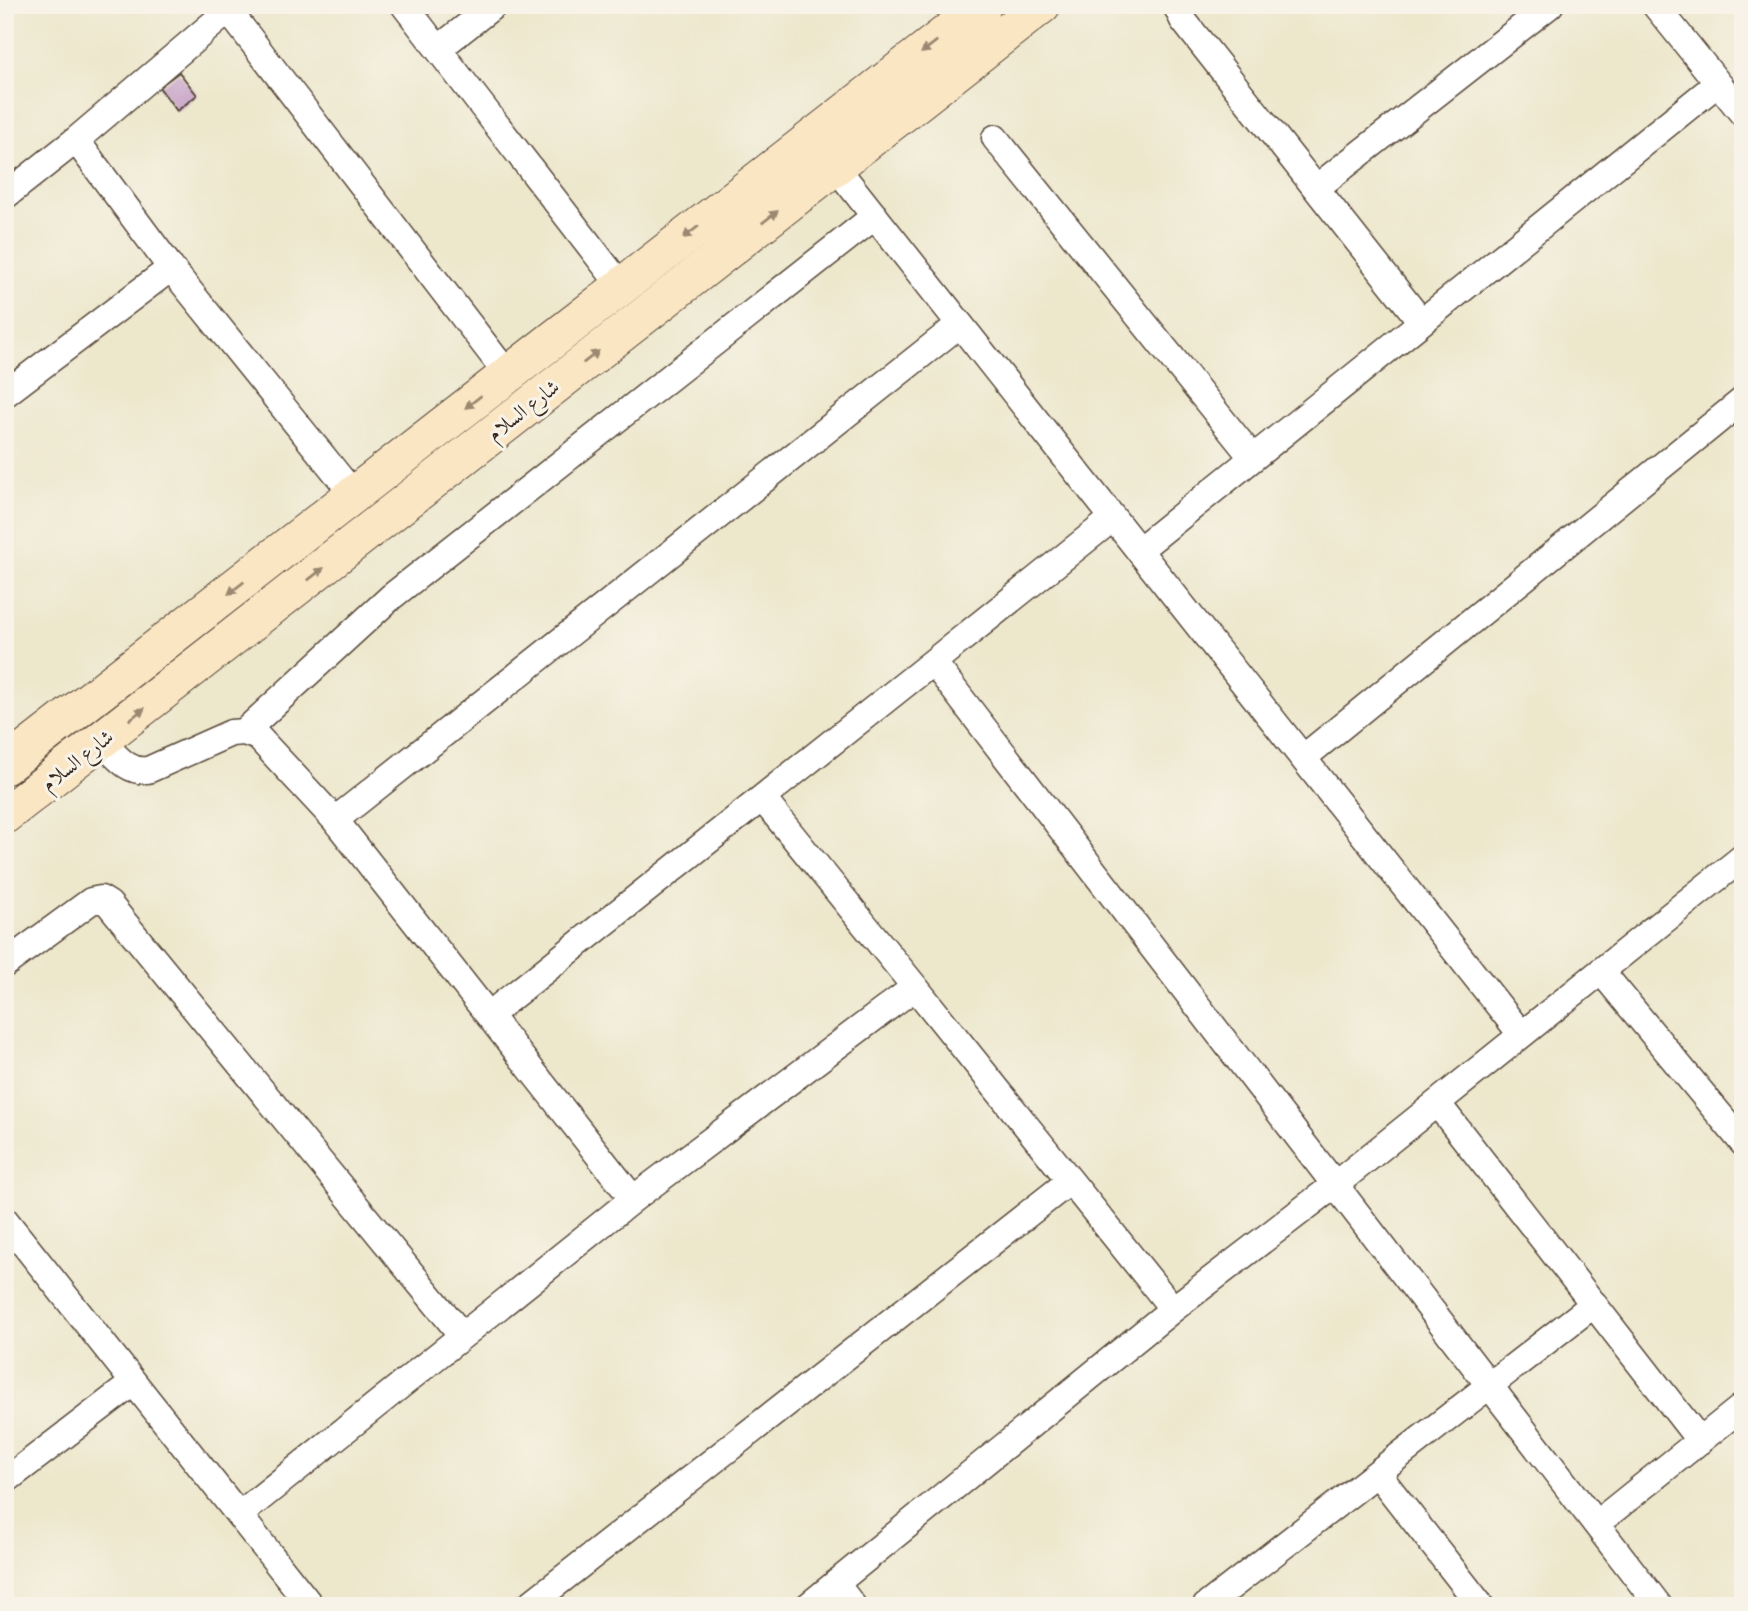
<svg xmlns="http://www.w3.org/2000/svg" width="1748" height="1611" font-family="'Libre Bodoni',Amiri,serif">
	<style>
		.building { fill: #caa8ca }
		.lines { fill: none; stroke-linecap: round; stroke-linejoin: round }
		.minor-casing { stroke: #564638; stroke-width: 29 }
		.secondary-casing { stroke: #564638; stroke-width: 39 }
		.minor { stroke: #fff; stroke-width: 26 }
		.secondary { stroke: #fbe6c4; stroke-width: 37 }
		.oneway { fill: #9b8871 }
		.labels { text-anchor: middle; stroke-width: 6; stroke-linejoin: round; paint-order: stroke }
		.street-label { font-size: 21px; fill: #3b2a1e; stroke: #f7f3e8 }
	</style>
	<rect width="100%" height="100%" fill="#f7f3e8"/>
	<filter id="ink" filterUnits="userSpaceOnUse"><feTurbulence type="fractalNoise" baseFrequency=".0143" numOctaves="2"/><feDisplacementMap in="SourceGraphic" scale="14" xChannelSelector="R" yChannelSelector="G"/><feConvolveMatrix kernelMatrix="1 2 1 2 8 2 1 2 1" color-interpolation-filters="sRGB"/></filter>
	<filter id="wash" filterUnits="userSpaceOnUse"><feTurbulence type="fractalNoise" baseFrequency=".00686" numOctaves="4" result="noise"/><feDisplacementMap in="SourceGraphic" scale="28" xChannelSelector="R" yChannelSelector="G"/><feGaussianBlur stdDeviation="1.57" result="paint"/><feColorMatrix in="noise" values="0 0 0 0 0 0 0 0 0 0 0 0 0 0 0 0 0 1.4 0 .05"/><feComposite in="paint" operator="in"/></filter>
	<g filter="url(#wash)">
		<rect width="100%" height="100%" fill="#ede7cc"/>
		<g id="blocks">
			<path class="building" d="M179 72 197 95 177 111 159 87Z"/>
		</g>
	</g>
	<g filter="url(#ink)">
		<use href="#blocks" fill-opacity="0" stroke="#564638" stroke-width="2"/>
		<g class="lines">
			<defs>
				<path id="minor" d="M404 5 621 286
					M1176 5 1183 20 1420 320
					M1655 5 1743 114
					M228 10 508 375
					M438 49 494 5
					M995 138 1252 457
					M76 140 171 268 354 495
					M835 166 1521 1034
					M1316 188 1550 5
					M5 196 76 140 235 5
					M5 394 171 268
					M1113 518 933 662 1659 1606
					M1139 550 1718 83
					M244 732 391 597 875 216
					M101 741C116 755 127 773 148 770L231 733 244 732 258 737 335 820 633 1199
					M1303 758 1743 400
					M335 820 960 324
					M5 964 91 901 101 899 109 904 461 1334
					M1601 971 1743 1143
					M915 987 1173 1309
					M489 1015 933 662
					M1437 1103 1700 1441
					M5 1220 311 1606
					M5 1481 133 1383
					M239 1515 633 1199 915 987 762 798
					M1596 1524 1743 1406
					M836 1584 853 1606
					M528 1606 1070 1181
					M808 1606 1173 1309 1336 1184 1743 857
					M1206 1606 1377 1473
					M1481 1606 1377 1473 1594 1304"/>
				<path id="secondary" d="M5 766 983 5
					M5 815 1042 5"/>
			</defs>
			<use href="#minor" class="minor-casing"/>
			<use href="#secondary" class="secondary-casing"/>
			<use href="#minor" class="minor"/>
			<use href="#secondary" class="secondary"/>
		</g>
		<defs><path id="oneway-solid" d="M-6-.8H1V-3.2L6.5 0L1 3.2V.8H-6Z" transform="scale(1.75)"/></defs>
		<g class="oneway">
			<use href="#oneway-solid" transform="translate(929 47) rotate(142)"/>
			<use href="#oneway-solid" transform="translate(770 217) rotate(-38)"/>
			<use href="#oneway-solid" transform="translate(691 232) rotate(142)"/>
			<use href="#oneway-solid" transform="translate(591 357) rotate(-38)"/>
			<use href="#oneway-solid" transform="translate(473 402) rotate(142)"/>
			<use href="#oneway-solid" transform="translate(316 574) rotate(-38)"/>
			<use href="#oneway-solid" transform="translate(236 588) rotate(142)"/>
			<use href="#oneway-solid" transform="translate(137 714) rotate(-38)"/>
		</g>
	</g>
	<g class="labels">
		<g class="street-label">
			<text transform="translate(523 410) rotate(-38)" y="7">شارع السلام</text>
			<text transform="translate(77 760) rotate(-38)" y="7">شارع السلام</text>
		</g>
	</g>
	<rect width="1748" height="1611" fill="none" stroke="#f7f3e8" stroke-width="28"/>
</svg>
